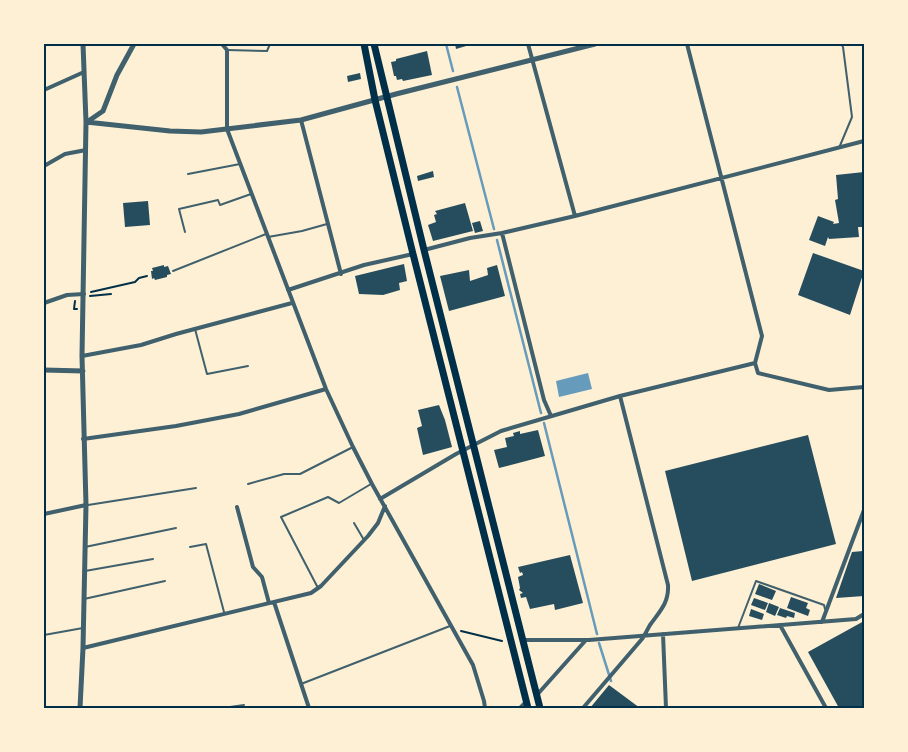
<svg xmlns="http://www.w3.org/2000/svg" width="908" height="752" font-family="Ubuntu,sans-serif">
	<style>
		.water { fill: #669bbc }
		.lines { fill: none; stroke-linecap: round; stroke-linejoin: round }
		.stream { stroke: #669bbc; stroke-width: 2.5 }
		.building { fill: #264d5e }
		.path { stroke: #003049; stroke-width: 2 }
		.service { stroke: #3f606c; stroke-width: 2 }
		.minor { stroke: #3f606c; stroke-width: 4 }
		.tertiary { stroke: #3f606c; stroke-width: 5 }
		.trunk { stroke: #003049; stroke-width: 7 }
		.neatline { fill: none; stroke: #003049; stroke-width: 2 }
	</style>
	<rect width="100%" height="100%" fill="#fdf0d5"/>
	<path class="water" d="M588 373 592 389 559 397 556 381Z"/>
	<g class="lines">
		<path class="stream" d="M446 44 453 71
			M457 87 494 229
			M497 240 541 413
			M544 423 597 634
			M599 643 611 681"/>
	</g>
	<path class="building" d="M455 44H473L456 49Z
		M427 51 432 75 403 81 402 79 397 80 396 76H394L391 62 396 61V59Z
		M360 73 361 79 348 82 347 76Z
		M433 171 434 177 418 181 417 176Z
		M864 172V227H858L859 237 829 239 828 237 825 246 809 240 818 216 834 222 833 224 839 223 835 200 838 199 836 175Z
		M148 201 150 225 125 227 123 203Z
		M465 203 473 231 433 241 428 225 436 222 434 215 437 214 435 211Z
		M480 221 483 231 475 233 472 223Z
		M813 253 864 271 850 315 798 295Z
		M404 264 407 281 399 283 400 290 383 295 359 294 355 276Z
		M164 265V267L168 266 171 274 167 275V277L155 280 154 278 152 279 151 271H153L152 268Z
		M497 265 505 296 449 311 440 276 469 270 470 281 488 275 487 268Z
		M439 405 445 420 452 447 423 455 417 428 422 426 418 410Z
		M538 430 545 456 499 468 494 450 507 447 505 438 514 436 513 433 520 431V434Z
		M808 435 836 544 692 581 665 471Z
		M863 551 864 596 836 598 852 552Z
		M570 555 583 603 555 610 554 604 530 609 526 597 521 598 520 594 523 593 519 590 520 588 518 577 523 575 522 572 520 573 518 567Z
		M759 584 776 591 772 600 755 594Z
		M791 597 808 603 806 608 810 610 808 616 787 608Z
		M754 598 768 603 765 610 751 605Z
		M769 603 779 607 775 616 766 612Z
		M780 608 795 613 794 618 787 616 786 618 777 615Z
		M751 609 764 614 762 620 749 616Z
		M864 621V708H839L808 652Z
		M609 685 640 708H590Z"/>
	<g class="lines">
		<path class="path" d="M91 292 135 282 139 278 147 276
			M90 296 111 294
			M75 301 74 309H77
			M461 631 502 641"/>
		<path class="service" d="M227 50 267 51 270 44
			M839 148 852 117 843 47 841 44
			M188 174 240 164
			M185 232 179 209 218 200 220 205 251 194
			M268 237 302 231 327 224
			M173 271 266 234
			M195 329 207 374 248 366
			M248 484 284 474H300L353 447
			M88 505 196 488
			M354 523 364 540
			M85 547 176 528
			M190 547 206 544 224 612
			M85 571 153 559
			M318 588 281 517 328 497 339 503 371 484
			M84 599 165 581
			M738 628 756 581 824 605 825 609
			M44 635 83 628
			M301 684 450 626
			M223 708 244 705"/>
		<path class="minor" d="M222 44 227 50V129L326 389 353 447 372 484 473 665 484 701 485 708
			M528 44 575 216
			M687 44 762 336 755 363
			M44 90 84 72
			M301 120 341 274
			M44 166 65 154 86 150
			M502 233 544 400 551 416
			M424 250 470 238 502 233 575 216 864 141
			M288 290 364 265 413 254
			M44 303 67 295 84 294
			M82 356 141 345 176 334 292 303
			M83 439 176 426 239 414 326 389
			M380 499 456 454 501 431 620 396 755 363 758 373 829 390 864 387
			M237 507 253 567 262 577 269 603
			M44 514 86 505
			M274 602 309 708
			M822 622 864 510
			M780 625 826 708
			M663 634 666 708
			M524 640H589L856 619 864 614
			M83 648 311 593 321 586 368 536 378 523 385 506
			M536 696 586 640
			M520 708 526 702
			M583 708 642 639C645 635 647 630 650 625 660 611 669 603 668 585L620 396"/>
		<path class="tertiary" d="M86 122 170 131 201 132 301 120 396 94 595 44
			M87 122 103 111 117 75 134 44
			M44 370 83 371
			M80 708 83 648 86 505 82 356 86 122 83 44"/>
		<path class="trunk" d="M364 44 375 100 413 254 528 708
			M374 44 424 250 540 708"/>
	</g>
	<rect width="908" height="752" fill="none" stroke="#fdf0d5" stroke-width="90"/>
	<rect x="45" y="45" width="818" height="662" class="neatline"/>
</svg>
